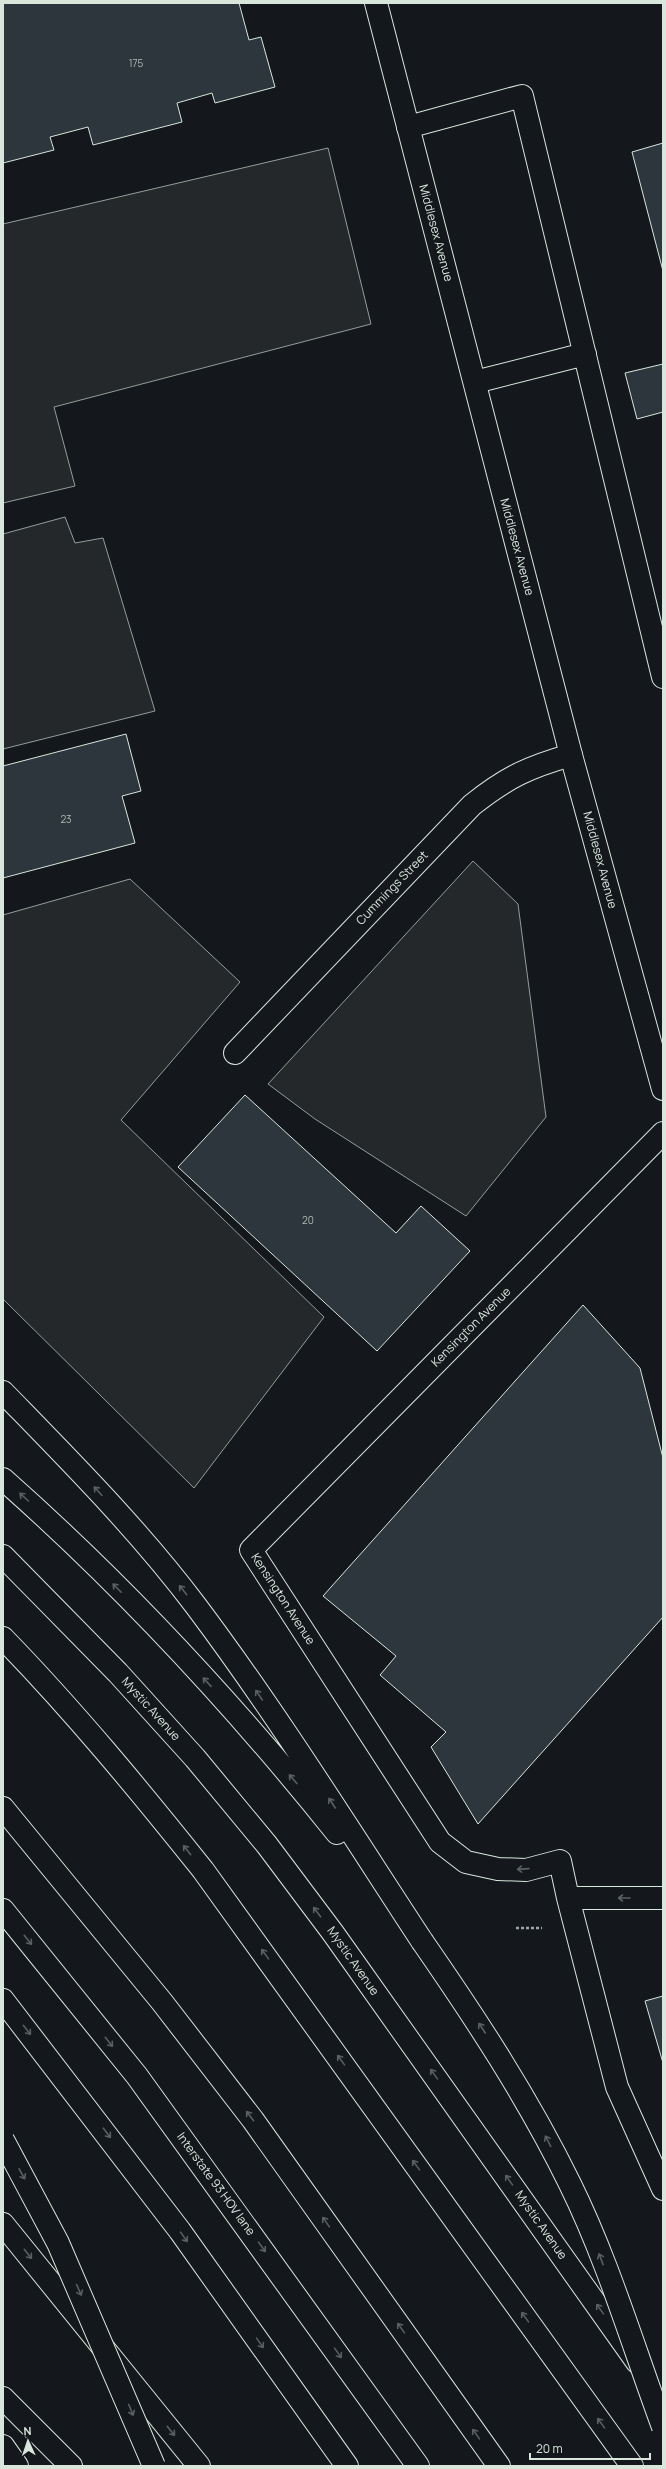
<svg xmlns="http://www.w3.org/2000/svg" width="666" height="2469" font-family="Manrope,sans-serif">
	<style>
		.parking { fill: #24282b; stroke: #939e99 }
		.building { fill: #2c363c; stroke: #d8e6dc }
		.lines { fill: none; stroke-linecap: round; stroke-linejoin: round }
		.minor-casing { stroke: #d8e6dc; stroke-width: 24 }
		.major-casing { stroke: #d8e6dc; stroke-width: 24 }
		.highway-casing { stroke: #d8e6dc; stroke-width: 24 }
		.path { stroke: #9da8a2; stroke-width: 2.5; stroke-dasharray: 3 2; stroke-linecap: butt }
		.minor { stroke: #14181c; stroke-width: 22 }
		.major { stroke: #14181c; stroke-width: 22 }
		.highway { stroke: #14181c; stroke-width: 22 }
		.highway-bridge-casing { stroke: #d8e6dc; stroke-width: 24; stroke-linecap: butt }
		.highway-bridge { stroke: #14181c; stroke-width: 22 }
		.oneway { stroke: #59605f }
		.labels { text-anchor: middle; stroke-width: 3; stroke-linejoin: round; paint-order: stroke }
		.number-label { font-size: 10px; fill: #adbab4 }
		.street-label { font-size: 12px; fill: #d8e6dc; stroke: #14181c }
	</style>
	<rect width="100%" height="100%" fill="#14181c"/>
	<path class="parking" d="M328 148 371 324 54 407 75 486 3 503V224Z
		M65 517 75 543 103 538 155 711 3 749V534Z
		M473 861 518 904 546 1117 466 1216 315 1119 268 1084Z
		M130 879 240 982 121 1120 324 1317 194 1488 3 1299V915Z"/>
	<path class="building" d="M3 3H239L249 40 261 37 275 87 215 103 212 93 177 103 182 122 93 145 88 127 50 137 54 150 3 163Z
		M663 143V271L632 152Z
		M663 364V412L637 419 625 373Z
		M126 734 141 791 122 796 135 843 3 878V766Z
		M245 1095 396 1233 421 1206 470 1251 377 1351 178 1167Z
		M583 1305 640 1368 663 1458V1617L478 1824 431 1747 446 1732 380 1675 396 1656 323 1596Z
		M663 1996V2063L645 2001Z"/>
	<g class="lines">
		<defs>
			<path id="minor" d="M408 127 522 96 663 677
				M475 382 585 354
				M235 1053 472 805C507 777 529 767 571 755
				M663 1133 251 1550 440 1842 466 1862 498 1869 526 1870 560 1861 568 1898H663
				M568 1898 617 2087 663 2189"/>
			<path id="major" d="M376 3 571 755 663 1089
				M3 1556 118 1673 195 1758 267 1845 333 1933 637 2362
				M3 2446 17 2466"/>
			<path id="highway" d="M3 1392C70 1461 138 1529 196 1606 277 1714 348 1828 422 1941
				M3 1479C124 1586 236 1707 337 1833
				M3 1638C74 1711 139 1790 203 1870L632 2466
				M3 1808 162 2002 253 2120 499 2466
				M3 1910 137 2076 418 2466
				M3 2000 180 2231 347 2466
				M3 2224 199 2466
				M3 2398 71 2466"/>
		</defs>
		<use href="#minor" class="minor-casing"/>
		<use href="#major" class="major-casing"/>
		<use href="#highway" class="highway-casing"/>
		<path class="path" d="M516 1928H542"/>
		<use href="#minor" class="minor"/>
		<use href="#major" class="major"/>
		<use href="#highway" class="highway"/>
		<defs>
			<path id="highway-bridge" d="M422 1941C476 2019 528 2098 570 2184 608 2261 633 2346 663 2427
				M3 2140 58 2243 154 2466"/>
		</defs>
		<use href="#highway-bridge" class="highway-bridge-casing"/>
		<use href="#highway-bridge" class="highway-bridge"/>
	</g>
	<defs><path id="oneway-shaft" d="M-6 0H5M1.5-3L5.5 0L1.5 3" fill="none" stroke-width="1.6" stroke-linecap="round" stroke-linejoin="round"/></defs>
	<g class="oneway">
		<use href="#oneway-shaft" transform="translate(98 1491) rotate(-132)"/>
		<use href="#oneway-shaft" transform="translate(24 1497) rotate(-138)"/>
		<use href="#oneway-shaft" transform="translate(117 1588) rotate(-135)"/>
		<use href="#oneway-shaft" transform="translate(183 1590) rotate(-129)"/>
		<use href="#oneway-shaft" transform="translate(207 1682) rotate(-133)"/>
		<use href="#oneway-shaft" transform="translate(259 1695) rotate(-124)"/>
		<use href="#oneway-shaft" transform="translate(293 1779) rotate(-130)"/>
		<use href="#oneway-shaft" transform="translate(332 1803) rotate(-123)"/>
		<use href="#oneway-shaft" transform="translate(187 1850) rotate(-128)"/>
		<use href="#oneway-shaft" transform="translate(523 1869) rotate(176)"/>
		<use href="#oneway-shaft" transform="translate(624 1898) rotate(180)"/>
		<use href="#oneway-shaft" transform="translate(317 1912) rotate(-127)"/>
		<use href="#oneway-shaft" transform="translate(28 1940) rotate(51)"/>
		<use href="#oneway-shaft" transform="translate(265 1954) rotate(-126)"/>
		<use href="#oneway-shaft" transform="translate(482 2028) rotate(-123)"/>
		<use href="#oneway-shaft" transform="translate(27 2030) rotate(52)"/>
		<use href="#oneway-shaft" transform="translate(109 2042) rotate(51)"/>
		<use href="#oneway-shaft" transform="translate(341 2060) rotate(-126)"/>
		<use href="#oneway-shaft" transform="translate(434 2074) rotate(-126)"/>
		<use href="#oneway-shaft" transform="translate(250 2116) rotate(-127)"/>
		<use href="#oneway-shaft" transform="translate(107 2133) rotate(53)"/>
		<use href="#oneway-shaft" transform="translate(548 2141) rotate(-117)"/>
		<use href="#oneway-shaft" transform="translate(416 2165) rotate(-126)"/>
		<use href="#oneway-shaft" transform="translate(22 2174) rotate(61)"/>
		<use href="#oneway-shaft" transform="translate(509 2180) rotate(-125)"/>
		<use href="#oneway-shaft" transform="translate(326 2222) rotate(-125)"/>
		<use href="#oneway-shaft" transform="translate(184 2237) rotate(55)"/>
		<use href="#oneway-shaft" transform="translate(262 2247) rotate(54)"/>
		<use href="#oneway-shaft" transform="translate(28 2254) rotate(51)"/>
		<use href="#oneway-shaft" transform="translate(601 2259) rotate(-110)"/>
		<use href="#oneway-shaft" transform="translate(79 2290) rotate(66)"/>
		<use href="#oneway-shaft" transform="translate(600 2309) rotate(-125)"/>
		<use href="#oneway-shaft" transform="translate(525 2317) rotate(-126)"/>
		<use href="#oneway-shaft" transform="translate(401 2328) rotate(-125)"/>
		<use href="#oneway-shaft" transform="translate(260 2343) rotate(55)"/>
		<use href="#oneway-shaft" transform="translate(338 2353) rotate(55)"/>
		<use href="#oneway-shaft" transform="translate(131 2410) rotate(68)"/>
		<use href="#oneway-shaft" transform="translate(601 2423) rotate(-126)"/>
		<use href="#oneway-shaft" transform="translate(171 2431) rotate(51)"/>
		<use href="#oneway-shaft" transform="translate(476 2434) rotate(-125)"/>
	</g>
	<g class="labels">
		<g class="number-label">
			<text x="136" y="67">175</text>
			<text x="66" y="823">23</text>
			<text x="308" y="1224">20</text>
		</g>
		<g class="street-label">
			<text transform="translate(436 233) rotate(75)" y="4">Middlesex Avenue</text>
			<text transform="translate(517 547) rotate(75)" y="4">Middlesex Avenue</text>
			<text transform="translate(600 860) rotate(75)" y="4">Middlesex Avenue</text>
			<text transform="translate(392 888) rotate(-46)" y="4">Cummings Street</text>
			<text transform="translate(471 1327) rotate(-45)" y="4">Kensington Avenue</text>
			<text transform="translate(283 1599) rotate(57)" y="4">Kensington Avenue</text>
			<text transform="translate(151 1709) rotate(48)" y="4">Mystic Avenue</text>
			<text transform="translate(353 1961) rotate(55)" y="4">Mystic Avenue</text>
			<text transform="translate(216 2184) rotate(54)" y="4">Interstate 93 HOV lane</text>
			<text transform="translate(541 2225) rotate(55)" y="4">Mystic Avenue</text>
		</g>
	</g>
	<rect width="666" height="2469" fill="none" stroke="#d8e6dc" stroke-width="8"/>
	<g transform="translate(28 2441) rotate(357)" stroke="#14181c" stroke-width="3" paint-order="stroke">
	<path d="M0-3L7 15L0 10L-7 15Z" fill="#d8e6dc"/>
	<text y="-6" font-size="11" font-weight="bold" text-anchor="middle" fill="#d8e6dc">N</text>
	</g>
	<path d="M530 2453v6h120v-6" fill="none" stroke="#d8e6dc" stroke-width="2"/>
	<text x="536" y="2453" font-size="12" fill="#d8e6dc" stroke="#14181c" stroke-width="3" paint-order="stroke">20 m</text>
</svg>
